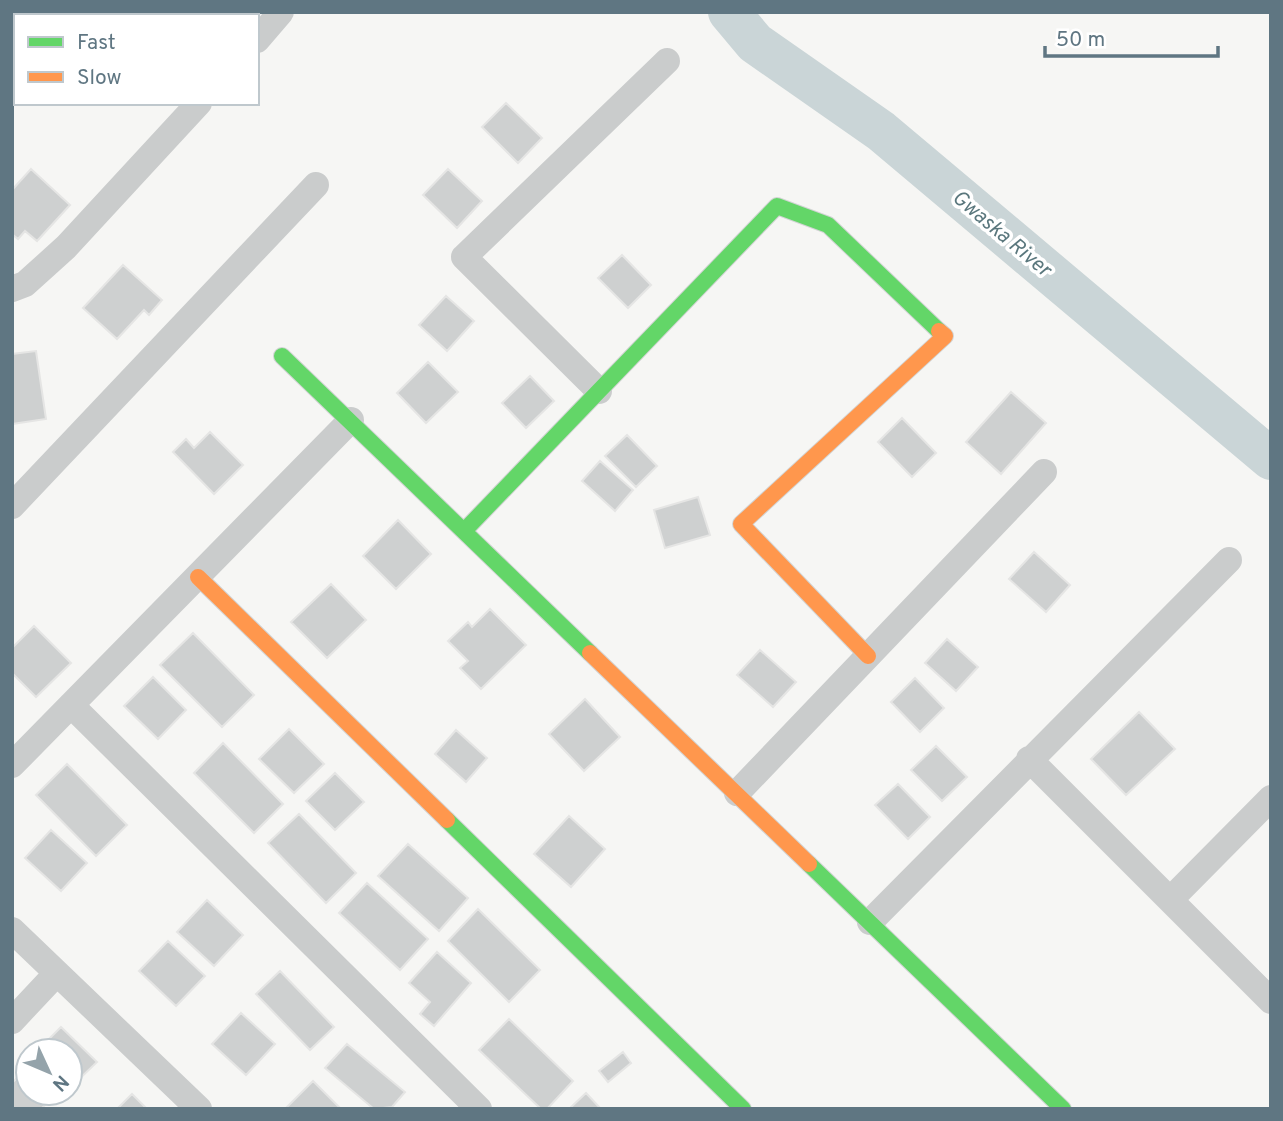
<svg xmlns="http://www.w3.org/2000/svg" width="1283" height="1121" font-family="Overpass,sans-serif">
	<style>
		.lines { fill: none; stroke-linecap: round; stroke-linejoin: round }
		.river { stroke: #cad5d7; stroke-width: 42 }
		.building { fill: #ced0d0; stroke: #e5e5e4; stroke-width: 2 }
		.fast-casing { stroke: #d2d4d4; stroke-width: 18 }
		.slow-casing { stroke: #d2d4d4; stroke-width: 18 }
		.street { stroke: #cacccc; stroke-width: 26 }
		.fast { stroke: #63d668; stroke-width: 16 }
		.slow { stroke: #ff974d; stroke-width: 16 }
		.labels { text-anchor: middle; stroke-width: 7; stroke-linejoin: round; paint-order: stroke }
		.water-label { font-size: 21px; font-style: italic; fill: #5a777d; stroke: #fff }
	</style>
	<rect width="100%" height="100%" fill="#f6f6f4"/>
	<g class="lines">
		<path class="river" d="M729 12 755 43 881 131 1271 459"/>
	</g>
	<path class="building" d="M506 103 542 138 518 163 482 127Z
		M31 169 70 205 37 241 25 231 18 239 12 234V190Z
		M448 169 482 201 457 228 423 195Z
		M622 255 651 285 628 308 598 278Z
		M123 265 162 300 149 315 144 310 117 339 83 308Z
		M446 296 474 321 447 351 419 325Z
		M36 351 46 419 12 424V354Z
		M428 362 458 392 426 423 397 393Z
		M530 376 554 401 526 428 502 403Z
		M1011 392 1046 423 1001 474 966 442Z
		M902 418 936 453 912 477 878 442Z
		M210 432 243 465 214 494 173 452 186 439 194 448Z
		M627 435 657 466 636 487 605 456Z
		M600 461 633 490 615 511 582 481Z
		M698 497 710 535 665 548 654 510Z
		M398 520 431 554 396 589 363 556Z
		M1034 552 1070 585 1046 612 1009 579Z
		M331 584 366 620 327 658 291 622Z
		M490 609 526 645 481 689 460 668 468 661 448 641 468 622 472 627Z
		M34 626 71 663 36 697 12 673V648Z
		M193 633 254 695 222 727 160 665Z
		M947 639 978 667 956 691 925 663Z
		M760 650 796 682 773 707 737 675Z
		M153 677 186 710 158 739 124 706Z
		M915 678 944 708 920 732 891 702Z
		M585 699 620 737 584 771 549 734Z
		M1139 712 1175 749 1126 795 1091 759Z
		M289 729 324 764 294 793 259 759Z
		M456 730 487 758 466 782 435 754Z
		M223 743 283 804 254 833 194 773Z
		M936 746 967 777 942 801 911 770Z
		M67 764 127 825 96 856 36 795Z
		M335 773 364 802 335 830 306 801Z
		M898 784 930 817 908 839 875 805Z
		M299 814 356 873 326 903 268 843Z
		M569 816 605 849 571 887 534 854Z
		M51 830 87 863 61 891 25 858Z
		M408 844 468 898 439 931 378 876Z
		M367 883 428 939 400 970 339 913Z
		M207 900 243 935 214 966 177 932Z
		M478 909 540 970 509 1002 448 941Z
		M168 941 205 976 176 1006 139 971Z
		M437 952 471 983 434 1026 420 1014 430 1002 409 983Z
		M280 971 334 1027 310 1050 256 994Z
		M241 1013 275 1044 246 1075 212 1044Z
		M509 1019 573 1081 547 1109H541L479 1050Z
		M61 1027 97 1062 70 1088V1051H37Z
		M347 1044 405 1092 392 1107 374 1109 325 1068Z
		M623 1052 631 1063 608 1082 599 1071Z
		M23 1072 28 1078V1093H43L50 1100 41 1109H12V1083Z
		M313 1081 341 1109H285Z
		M586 1093 601 1109H569Z
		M132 1094 147 1109H117Z"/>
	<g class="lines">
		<defs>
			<path id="fast" d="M282 356 590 653
				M465 530 777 206 828 225 939 331
				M447 820 743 1109
				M809 864 1063 1109"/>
			<path id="slow" d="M198 577 447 820
				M590 653 809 864
				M868 656 741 524 945 336 939 331"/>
		</defs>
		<use href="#fast" class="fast-casing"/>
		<use href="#slow" class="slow-casing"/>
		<path class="street" d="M257 40 281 12
			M12 289 25 284 66 247 199 103
			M599 391 464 257 667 61
			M12 506 316 185
			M71 705 479 1109
			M1029 759 1271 1001
			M12 765 351 420
			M737 793 1044 472
			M1170 900 1271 798
			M870 922 1229 560
			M12 930 199 1109
			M12 1021 57 973"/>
		<use href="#fast" class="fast"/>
		<use href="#slow" class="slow"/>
	</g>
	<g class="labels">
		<g class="water-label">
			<text transform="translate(1002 233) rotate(40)" y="7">Gwaska River</text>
		</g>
	</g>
	<rect width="1283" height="1121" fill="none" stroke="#5f7682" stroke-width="28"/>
	<rect x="14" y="14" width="245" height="91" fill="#ffffff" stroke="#bfc8cd" stroke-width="2"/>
	<rect x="28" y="37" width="35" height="10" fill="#63d668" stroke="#bfc8cd" stroke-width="2"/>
	<text x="77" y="49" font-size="21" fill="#5f7682">Fast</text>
	<rect x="28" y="72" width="35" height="10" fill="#ff974d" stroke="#bfc8cd" stroke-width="2"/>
	<text x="77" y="84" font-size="21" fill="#5f7682">Slow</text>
	<g transform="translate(49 1072) rotate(134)"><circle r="33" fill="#ffffff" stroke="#bfc8cd" stroke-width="2"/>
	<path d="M0-5L12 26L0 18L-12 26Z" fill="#94a3aa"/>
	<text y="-10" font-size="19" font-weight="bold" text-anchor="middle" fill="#5f7682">N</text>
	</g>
	<path d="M1045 46v10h173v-10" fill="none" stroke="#5f7682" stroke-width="3.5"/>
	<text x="1056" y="46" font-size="21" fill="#5f7682" stroke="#ffffff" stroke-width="5" paint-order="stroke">50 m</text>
</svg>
